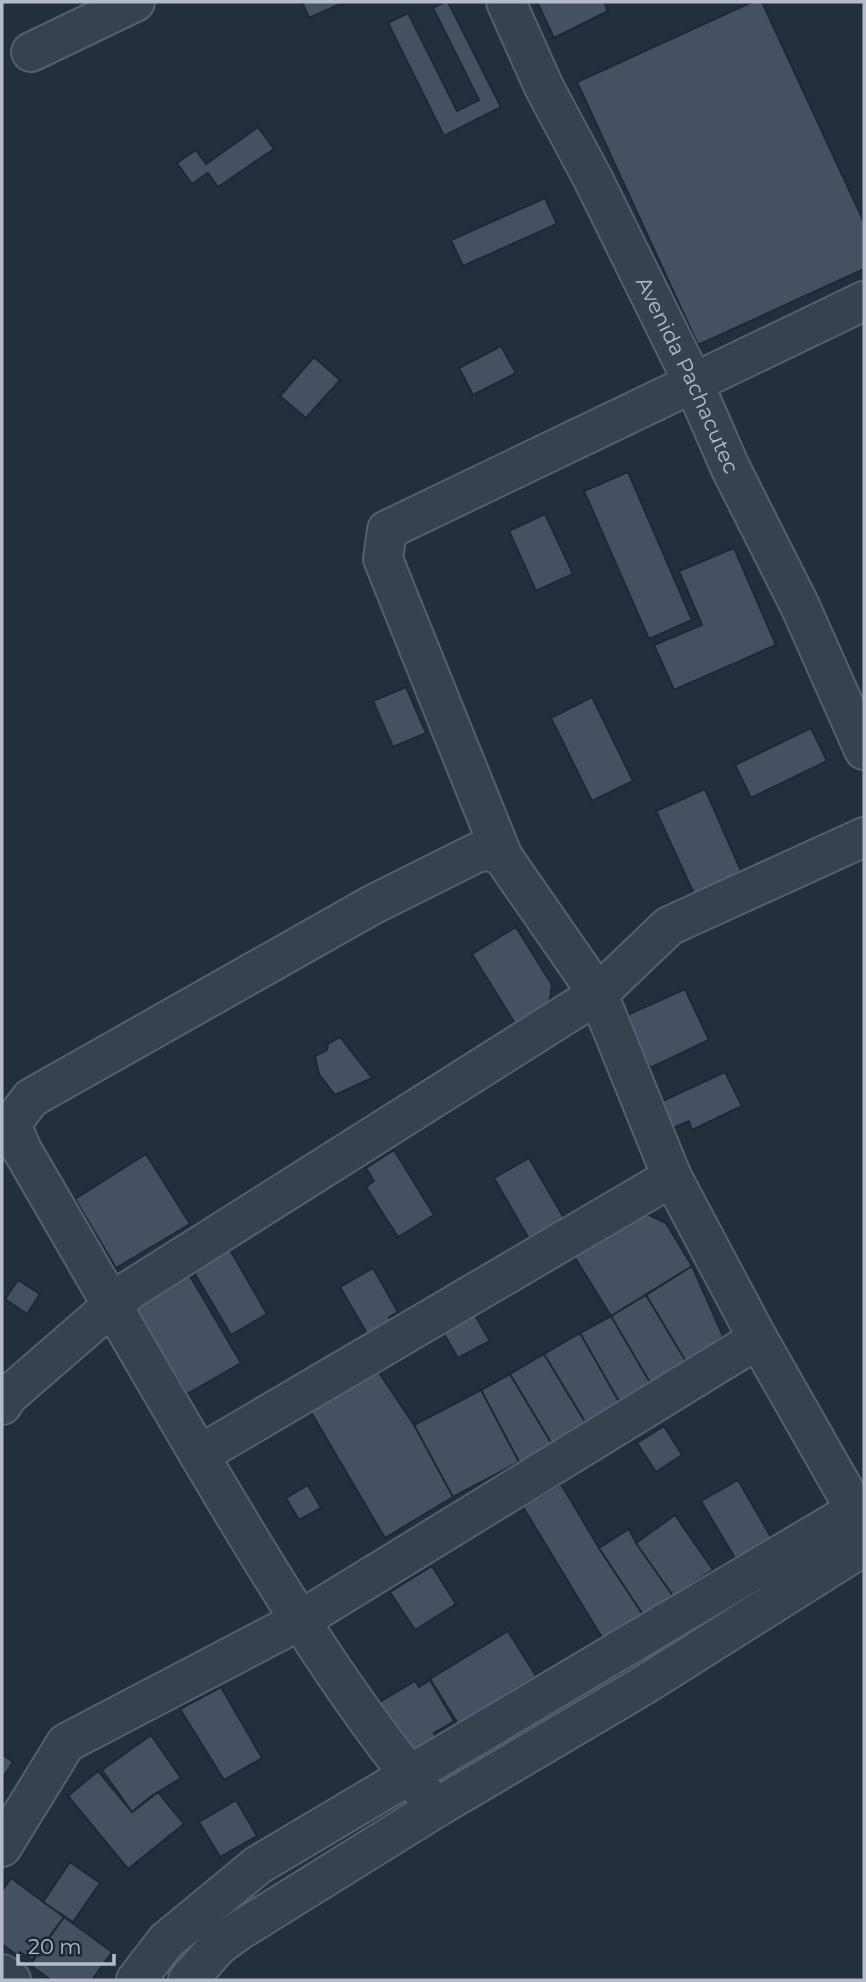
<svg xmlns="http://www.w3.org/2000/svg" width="866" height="1982" font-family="Montserrat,sans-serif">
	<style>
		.building { fill: #455162; stroke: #1f2835; stroke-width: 2 }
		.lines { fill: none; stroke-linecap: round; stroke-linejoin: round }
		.minor-casing { stroke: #565f6c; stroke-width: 42 }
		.minor { stroke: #38414e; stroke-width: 38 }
		.labels { text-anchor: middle; stroke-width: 6; stroke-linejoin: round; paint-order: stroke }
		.street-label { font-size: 21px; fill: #b4bcc9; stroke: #1d2633 }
	</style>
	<rect width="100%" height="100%" fill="#242f3e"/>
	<path class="building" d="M302 2H345L309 18Z
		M444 2H448L501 107 444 136 388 23 408 13 457 111 479 100 433 8Z
		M537 2H604L608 11 554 38Z
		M752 2H762L864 222V269L698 345 577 82Z
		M258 127 274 149 218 187 208 173 192 184 177 163 196 150 206 164Z
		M545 198 557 224 463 266 451 240Z
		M501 346 516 373 473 395 459 368Z
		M314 357 340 380 306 418 280 396Z
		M628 472 692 620 649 639 584 491Z
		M545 514 573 574 536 591 509 531Z
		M734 548 776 645 674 690 654 645 702 625 679 571Z
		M406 687 426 733 393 747 373 701Z
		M592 697 633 781 592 801 551 718Z
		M811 728 827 761 751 798 735 765Z
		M705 789 742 873 694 894 656 811Z
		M516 927 552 985 548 1012 519 1030 472 954Z
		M685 989 709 1040 650 1068 625 1016Z
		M340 1037 372 1078 335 1095 319 1074 315 1056 327 1050 328 1044Z
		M725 1072 742 1106 692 1130 689 1121 671 1129 658 1103Z
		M394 1150 434 1215 398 1237 366 1187 374 1181 366 1168Z
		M146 1154 190 1224 116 1268 75 1199Z
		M529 1158 571 1230 536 1251 494 1178Z
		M635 1208 666 1223 692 1266 611 1316 569 1248Z
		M229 1248 267 1314 231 1335 192 1269Z
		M692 1266 723 1336 688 1365 646 1295Z
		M373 1268 398 1312 389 1317 397 1330 373 1344 340 1287Z
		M190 1276 241 1363 187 1394 135 1308Z
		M18 1280 40 1294 27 1314 5 1299Z
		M646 1295 688 1365 652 1386 611 1316Z
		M472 1310 490 1341 458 1358 440 1327Z
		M611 1316 652 1386 621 1405 580 1333Z
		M580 1333 621 1405 590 1430 544 1354Z
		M544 1354 590 1430 556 1451 510 1374Z
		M376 1368 414 1425 453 1497 385 1538 308 1407Z
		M510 1374 556 1451 523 1469 481 1390Z
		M481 1390 519 1462 453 1497 414 1425Z
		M664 1426 682 1455 656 1472 637 1443Z
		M738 1480 775 1544 739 1565 701 1501Z
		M561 1484 599 1548 643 1615 604 1641 523 1507Z
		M308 1485 321 1508 299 1520 286 1498Z
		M675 1515 713 1570 673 1596 636 1543Z
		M629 1529 636 1543 673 1596 643 1615 599 1548Z
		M432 1566 456 1604 415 1630 390 1592Z
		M508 1631 536 1676 458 1724 430 1679Z
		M430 1680 454 1721 434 1733 440 1744 408 1763 373 1706 415 1681 419 1687Z
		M221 1687 262 1758 224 1780 180 1709Z
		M151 1735 181 1778 150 1797 132 1812 102 1770Z
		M2 1754 13 1762 2 1779Z
		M98 1771 132 1812 158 1792 184 1824 128 1869 68 1796Z
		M236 1800 257 1836 220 1857 199 1822Z
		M70 1862 100 1883 73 1922 43 1902Z
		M11 1878 64 1917 32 1960 20 1952 18 1956 2 1944V1891Z
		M64 1917 112 1952 92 1980H51L30 1965Z"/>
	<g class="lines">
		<defs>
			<g id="minor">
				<path id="s1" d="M506 2 544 87 593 179 693 382 730 467 800 606 864 750"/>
				<path d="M31 52 135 2"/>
				<path d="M503 857 383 559 387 530 864 301"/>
				<path d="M2 1405 8 1396 130 1290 598 994 669 926 864 837"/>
				<path d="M199 1455 672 1177"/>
				<path d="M436 1808C364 1722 302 1626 244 1530 168 1405 96 1276 22 1150L11 1124 31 1098 372 905 478 852 491 851 503 857 598 994 672 1177 758 1339 864 1525"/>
				<path d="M2 1847 66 1743 299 1621 758 1339"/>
				<path d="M2 1974 11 1980"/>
				<path d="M136 1980 166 1941 258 1865 864 1505"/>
				<path d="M188 1980 218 1946 240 1930 436 1808 644 1685 864 1546"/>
			</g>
		</defs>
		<use href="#minor" class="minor-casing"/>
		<use href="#minor" class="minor"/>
	</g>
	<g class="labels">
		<g class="street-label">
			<text dy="7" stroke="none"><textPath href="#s1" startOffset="415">Avenida Pachacutec</textPath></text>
		</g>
	</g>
	<rect width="866" height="1982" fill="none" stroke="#b4bcc9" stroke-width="7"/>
	<path d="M18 1954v10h96v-10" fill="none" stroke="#b4bcc9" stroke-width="3.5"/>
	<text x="28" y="1954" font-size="21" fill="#b4bcc9" stroke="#1d2633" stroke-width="5" paint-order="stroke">20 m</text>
</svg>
